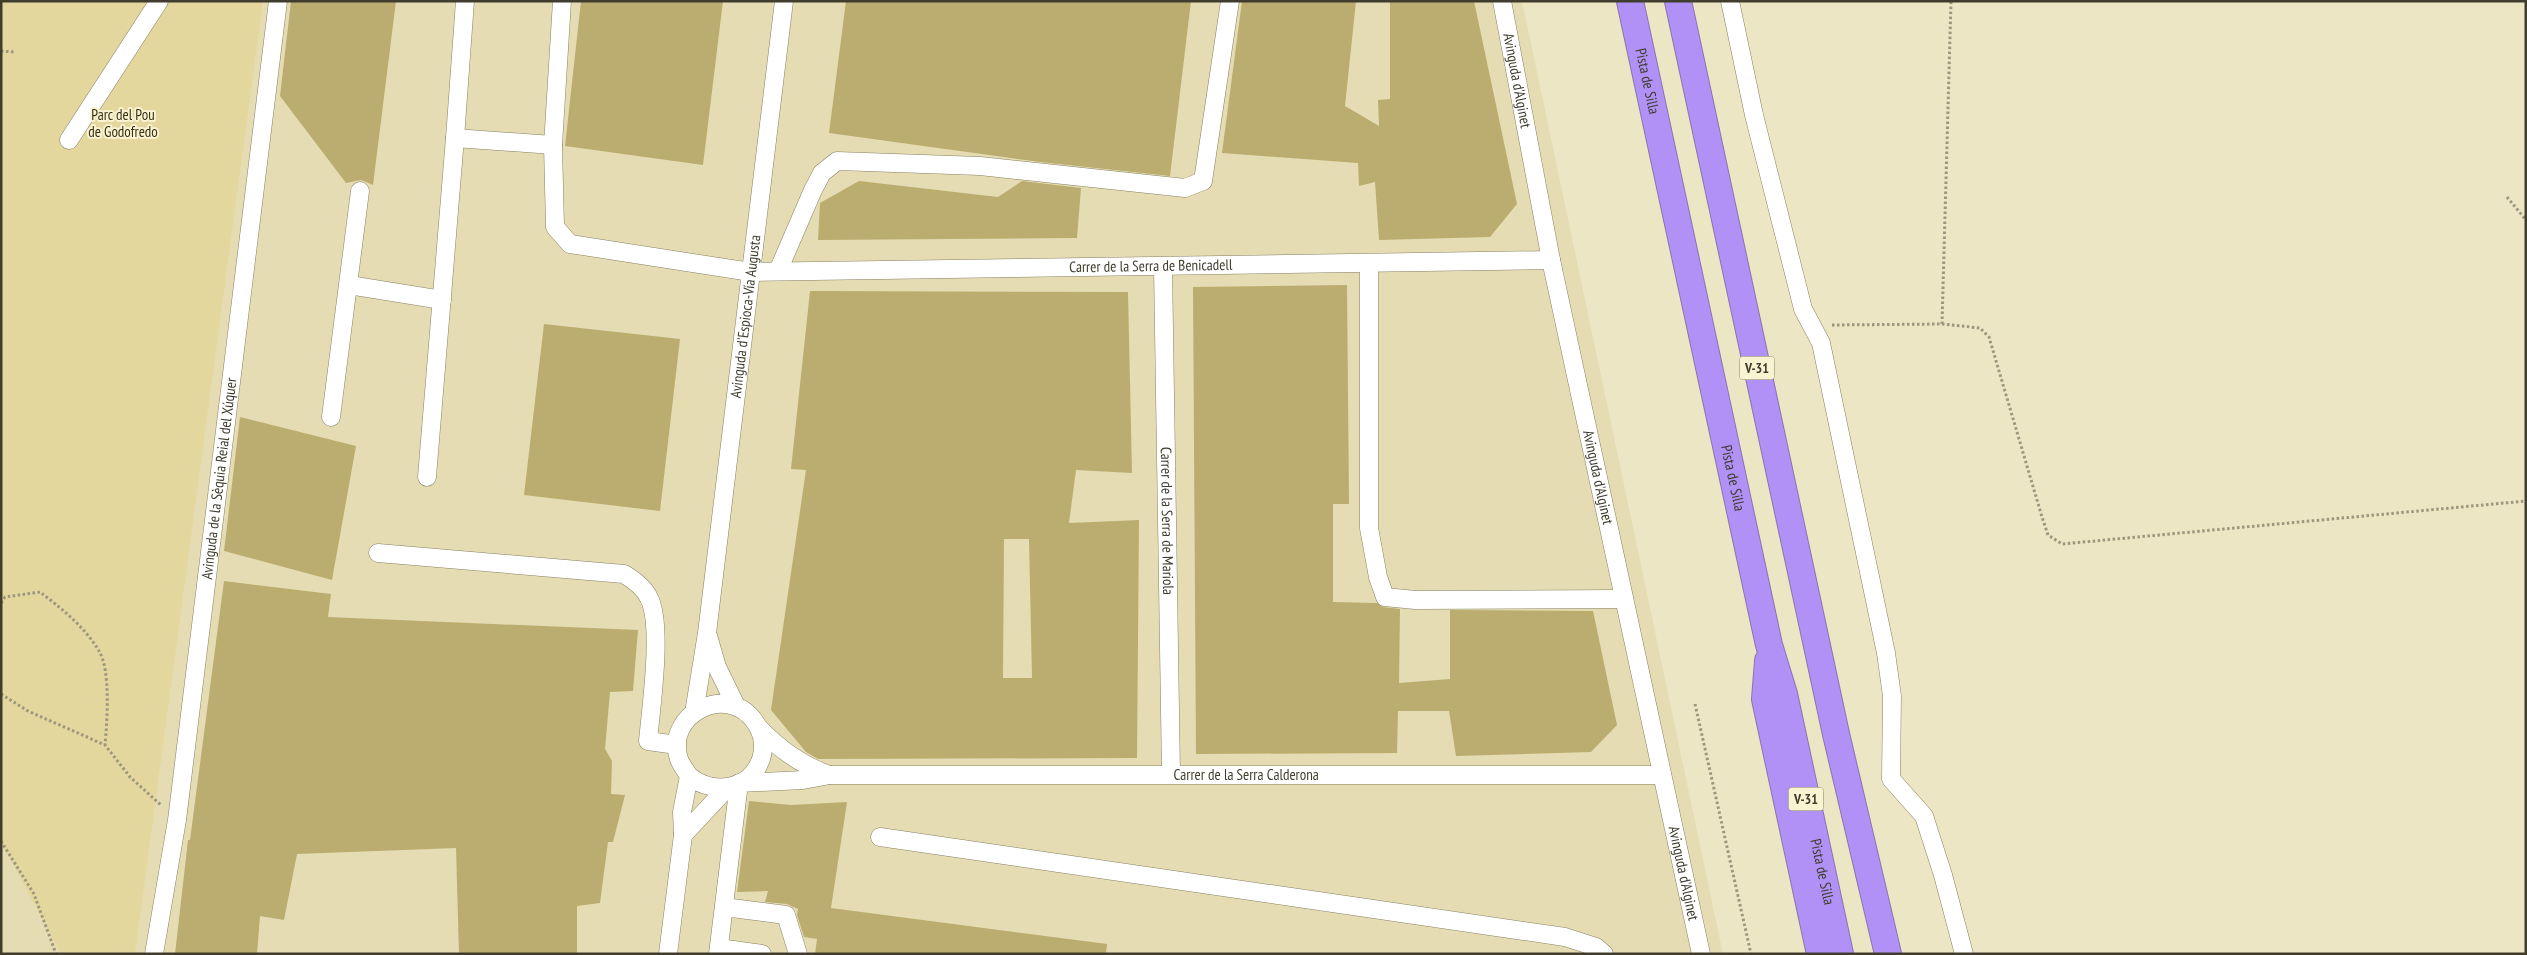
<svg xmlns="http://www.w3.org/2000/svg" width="2527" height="955" font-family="'PT Sans Narrow',sans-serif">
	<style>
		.built { fill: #e5dcb3 }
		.green { fill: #e4d79e }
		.building { fill: #bbad6f; fill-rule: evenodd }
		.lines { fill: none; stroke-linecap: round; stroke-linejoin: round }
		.minor-casing { stroke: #888162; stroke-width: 19 }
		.highway-casing { stroke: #8a74b0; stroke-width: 28 }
		.path { stroke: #9c967e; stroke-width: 3; stroke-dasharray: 2.5 2.5; stroke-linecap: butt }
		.minor { stroke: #fff; stroke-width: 18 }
		.highway { stroke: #b291f6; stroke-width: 26 }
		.labels { text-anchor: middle; stroke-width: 4; stroke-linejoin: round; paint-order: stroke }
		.shield { fill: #faf3d1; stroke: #787460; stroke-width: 1 }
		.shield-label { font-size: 14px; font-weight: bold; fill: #403d2f }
		.street-label { font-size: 15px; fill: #403d2f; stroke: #faf3d1 }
		.park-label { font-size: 15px; fill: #373114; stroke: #faf3d1 }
	</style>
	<rect width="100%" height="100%" fill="#ede6c4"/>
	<path class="built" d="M244 1H1522L1723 954H115Z
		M1 833 73 954H1Z"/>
	<path class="green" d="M1 1H263L135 954H61L1 842Z"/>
	<path class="building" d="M291 1H396L373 185 361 180 346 183 280 96Z
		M581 1H723L703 165 565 146Z
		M846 1H1191L1170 176 1040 162 829 133Z
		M1242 1H1356L1345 106 1379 126 1378 100 1390 99V1H1474L1517 204 1490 237 1379 240 1375 182 1359 186 1358 163 1222 153Z
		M859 181 998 197 1022 181 1081 188 1077 238 818 240 820 203Z
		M1347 285 1349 504H1333V602L1377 603 1383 607 1400 609 1399 683 1450 679V610L1593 611 1617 725 1591 752 1456 756 1449 711H1398L1397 753 1196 754 1193 287Z
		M810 291 1128 292 1132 473 1076 470 1069 523 1139 520 1137 758 818 759 806 752 771 710 806 470 791 469ZM1004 539H1029L1032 678H1003Z
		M544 324 680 339 660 511 524 495Z
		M240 417 356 446 332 580 224 551Z
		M224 581 331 594 328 617 638 630 633 691 610 692 605 749 612 761 611 794 625 795 613 842H608L600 903 577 906V954H459L456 848 297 854 284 920 260 916 257 954H175L188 840H190Z
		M749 801 791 805 847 802 831 908 1107 944 1106 954H815L817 939 804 937 797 915 798 909 787 904 765 902 768 891 737 892Z"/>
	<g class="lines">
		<defs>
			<g id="minor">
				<path d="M465 1 455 138 553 145"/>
				<path id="s1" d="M562 1 553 145 555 227 570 244 751 272 1551 260"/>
				<path id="s2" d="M1502 1 1551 260 1701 954"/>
				<path d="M1730 1 1754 115 1803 309 1821 343 1886 653 1892 696 1891 779 1924 816 1943 875 1964 954"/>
				<path d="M69 140 159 1"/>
				<path d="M1369 264V528L1378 577 1385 597 1415 600 1624 599"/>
				<path id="s3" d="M1163 267 1171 774"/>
				<path d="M778 271 813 190 822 173 837 161 980 166 1185 188 1203 181 1230 1"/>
				<path d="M349 285 442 300"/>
				<path d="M331 417 360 191"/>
				<path d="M427 477 455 138"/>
				<path d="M378 553 624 574C634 580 644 587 649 598 663 625 651 708 648 741L677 745"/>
				<path d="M708 636 717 667 735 704"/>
				<path id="s4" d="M694 713 707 633 784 1"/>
				<path d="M759 728C780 750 801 765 829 775"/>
				<path d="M683 835 726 789"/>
				<path d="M880 837 1565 937 1596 947 1604 954"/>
				<path d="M724 907 786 915 798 954"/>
				<path d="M719 948 762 954"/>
				<path id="s5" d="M154 954 177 820 278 1"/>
				<path d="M668 954 683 835 682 812 689 776C686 771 681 765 679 759 664 714 728 682 755 722 763 733 765 747 761 759 750 791 713 795 689 776"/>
				<path id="s6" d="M718 954 739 783 803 780 830 775H1662"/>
			</g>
			<g id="highway">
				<path id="s7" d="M1630 1 1769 645 1784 694 1840 954"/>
				<path d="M1678 1 1836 734 1888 954"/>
				<path d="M1768 661 1765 699 1820 954"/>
			</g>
		</defs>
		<use href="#minor" class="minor-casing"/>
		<use href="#highway" class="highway-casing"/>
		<path class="path" d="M1 51 14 52
			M2507 197 2526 220
			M1942 324 1951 1
			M1832 325 1942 324 1980 328 1989 337 2042 517 2048 535 2062 544 2526 501
			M1 603 5 597 40 592C61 608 85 627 99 651 111 670 107 723 105 745
			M1 694 28 711 105 745 130 777 162 806
			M1695 704 1751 954
			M1 841 34 894 56 954"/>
		<use href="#minor" class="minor"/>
		<use href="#highway" class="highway"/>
	</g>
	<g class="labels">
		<g class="shield">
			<rect x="1739.5" y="356.5" width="35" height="23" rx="4"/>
			<rect x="1788.5" y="787.5" width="35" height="23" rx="4"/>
		</g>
		<g class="shield-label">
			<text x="1757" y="373">V-31</text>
			<text x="1806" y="804">V-31</text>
		</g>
		<g class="street-label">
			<text dy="5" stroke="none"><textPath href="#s2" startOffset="81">Avinguda d'Alginet</textPath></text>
			<text dy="5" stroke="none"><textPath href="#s7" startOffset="82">Pista de Silla</textPath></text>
			<text dy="5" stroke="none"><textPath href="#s1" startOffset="832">Carrer de la Serra de Benicadell</textPath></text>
			<text dy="5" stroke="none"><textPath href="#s4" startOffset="400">Avinguda d'Espioca-Vía Augusta</textPath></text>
			<text dy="5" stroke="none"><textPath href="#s5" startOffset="480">Avinguda de la Sèquia Reial del Xúquer</textPath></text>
			<text dy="5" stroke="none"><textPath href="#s2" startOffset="486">Avinguda d'Alginet</textPath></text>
			<text dy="5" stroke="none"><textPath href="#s7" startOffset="488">Pista de Silla</textPath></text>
			<text dy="5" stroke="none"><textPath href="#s3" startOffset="254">Carrer de la Serra de Mariola</textPath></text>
			<text dy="5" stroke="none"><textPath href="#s6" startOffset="680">Carrer de la Serra Calderona</textPath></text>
			<text dy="5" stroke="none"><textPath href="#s7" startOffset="892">Pista de Silla</textPath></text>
			<text dy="5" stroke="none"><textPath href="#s2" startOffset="891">Avinguda d'Alginet</textPath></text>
		</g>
		<g class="park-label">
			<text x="123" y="120">Parc del Pou<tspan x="123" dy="17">de Godofredo</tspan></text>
		</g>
	</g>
	<rect width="2527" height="955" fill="none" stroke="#403d2f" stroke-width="5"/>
</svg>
